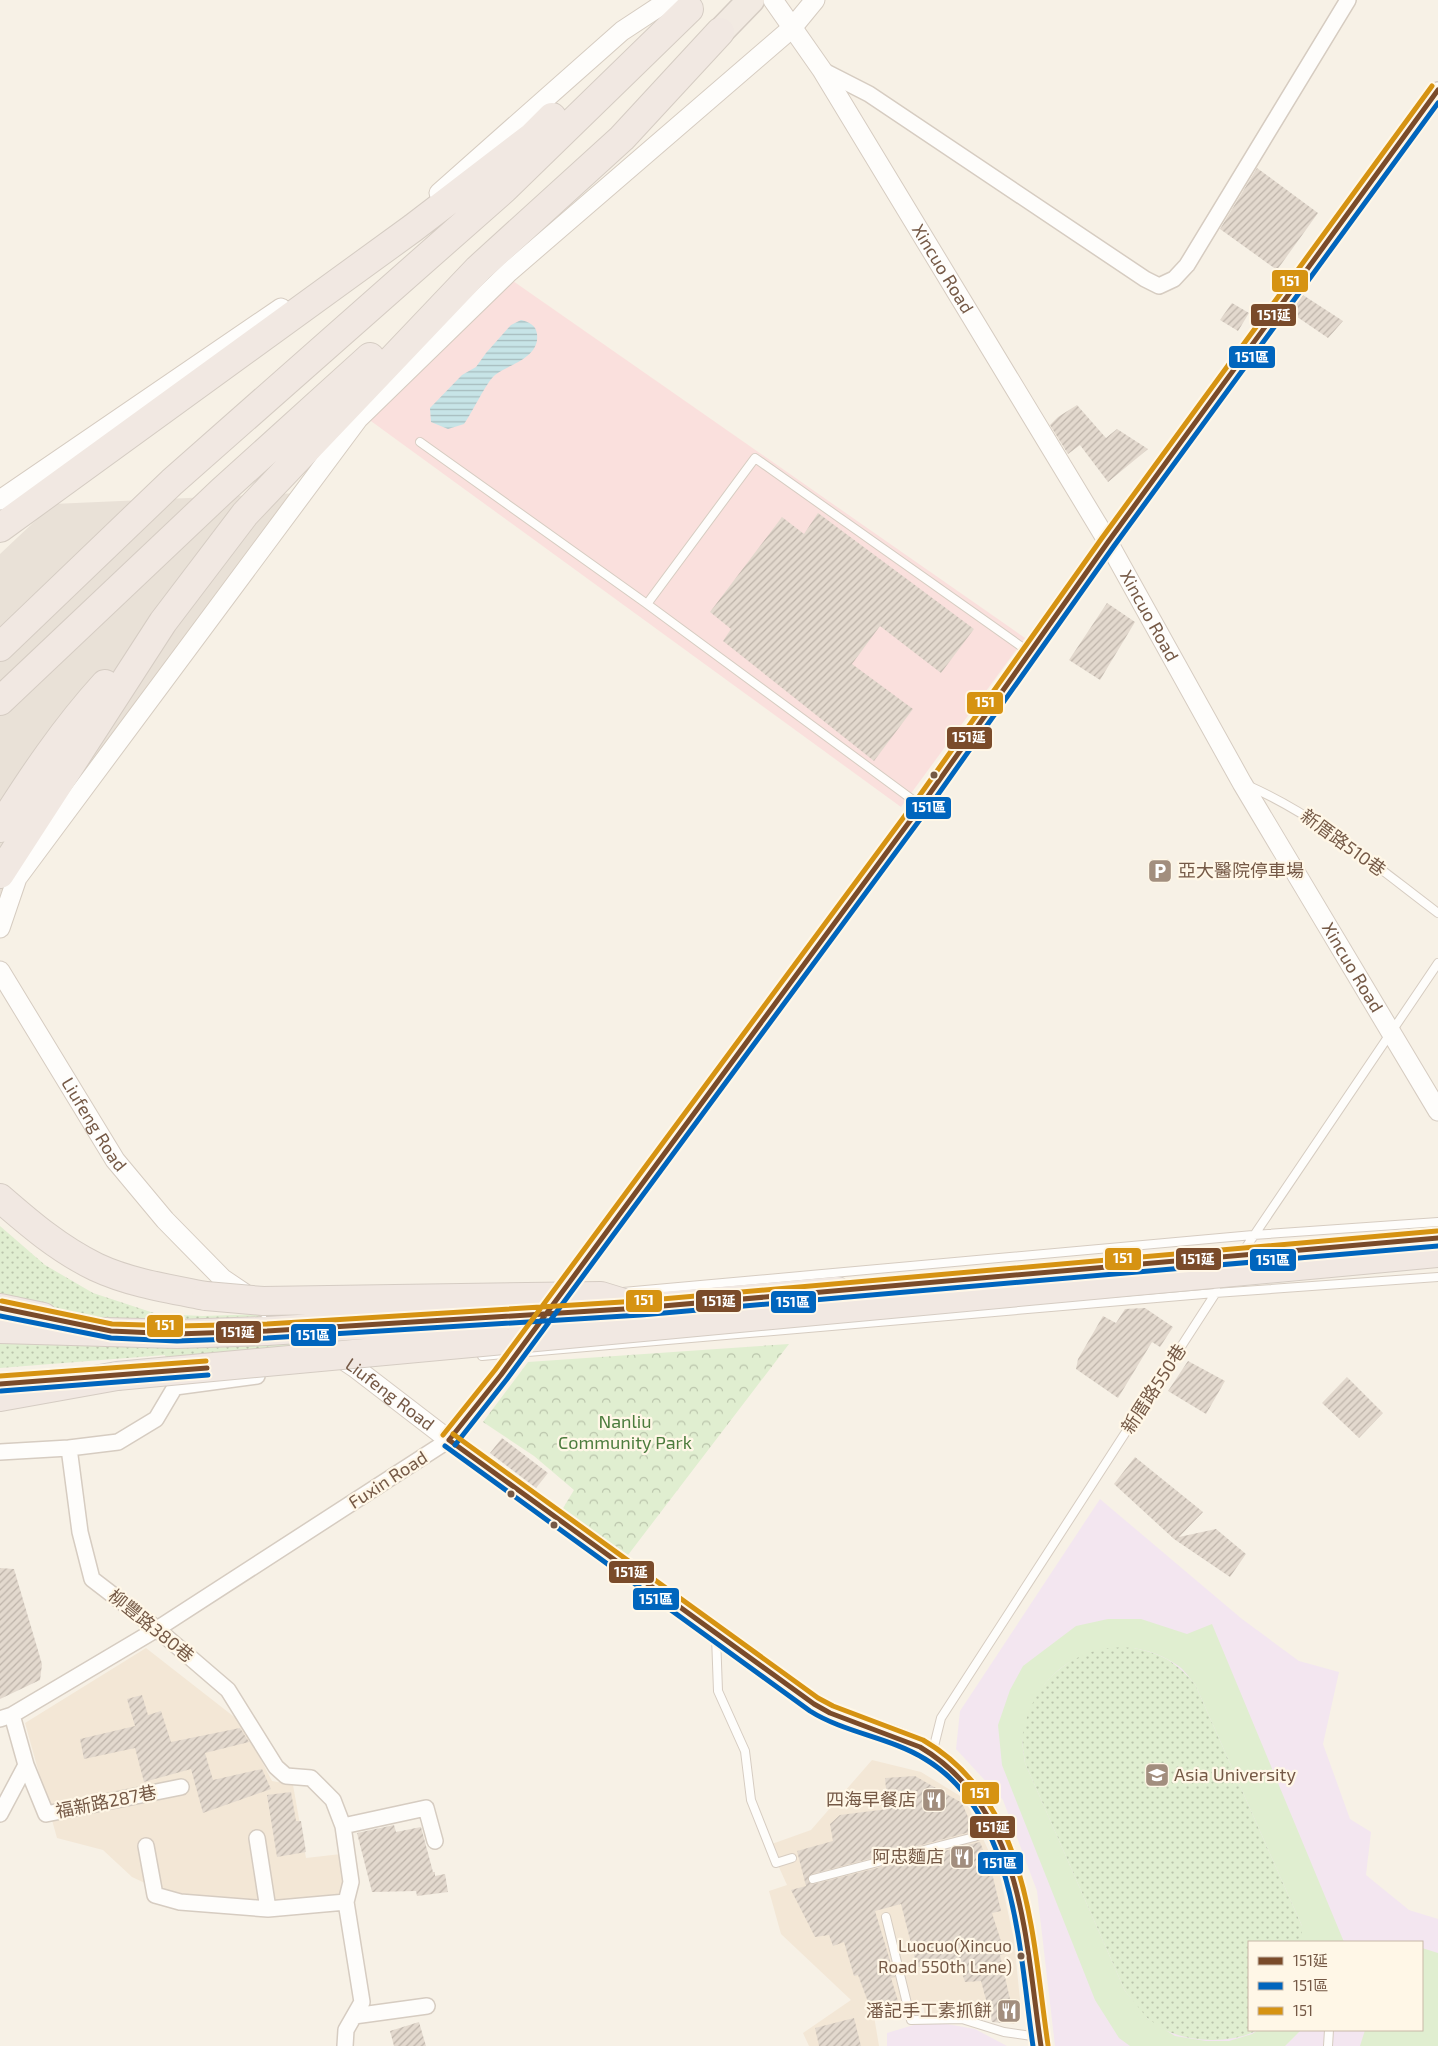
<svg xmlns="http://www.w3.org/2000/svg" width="1438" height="2046" font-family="'Exo 2','Noto Sans TC',sans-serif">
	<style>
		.residential { fill: #f3e7d6 }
		.industrial { fill: #e9e1d7 }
		.education { fill: #f3e6f0; fill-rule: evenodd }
		.medical { fill: #fae0dd }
		.grass { fill: url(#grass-dots) }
		.park { fill: url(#park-crowns) }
		.pitch { fill: #e0eed0 }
		.water { fill: url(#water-rules) }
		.building { fill: url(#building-hatch) }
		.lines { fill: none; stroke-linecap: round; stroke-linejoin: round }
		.service-casing { stroke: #d6ccc1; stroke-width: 10 }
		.minor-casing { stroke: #d6ccc1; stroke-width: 18 }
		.tertiary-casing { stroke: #d6ccc1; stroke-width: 21 }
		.trunk-casing { stroke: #d5ccc3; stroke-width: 29 }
		.motorway-casing { stroke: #d5ccc3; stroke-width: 30 }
		.service { stroke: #fefdfb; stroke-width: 8 }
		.minor { stroke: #fefdfb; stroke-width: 15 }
		.tertiary { stroke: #fefdfb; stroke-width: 19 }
		.trunk { stroke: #f2eae2; stroke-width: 26 }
		.motorway { stroke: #f1e8e2; stroke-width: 28 }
		.motorway-bridge-casing { stroke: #d5ccc3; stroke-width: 30; stroke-linecap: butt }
		.motorway-bridge { stroke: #f1e8e2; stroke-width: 28 }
		.bus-1-casing { stroke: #fff7e7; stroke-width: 9 }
		.bus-2-casing { stroke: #fff7e7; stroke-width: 9 }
		.bus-3-casing { stroke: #fff7e7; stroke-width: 9 }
		.bus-1 { stroke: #7a4b2a; stroke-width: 5 }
		.bus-2 { stroke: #0065bd; stroke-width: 5 }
		.bus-3 { stroke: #d69312; stroke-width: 5 }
		.bus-dot { fill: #755946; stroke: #fff7e7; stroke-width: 2 }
		.labels { text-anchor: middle; stroke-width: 4.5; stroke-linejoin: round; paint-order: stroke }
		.bus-label { font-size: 17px; fill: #755946; stroke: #fff7e7; text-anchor: end }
		.street-label { font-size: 18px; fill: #755946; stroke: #fff7e7 }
		.poi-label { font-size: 18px; fill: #755946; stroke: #fff7e7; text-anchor: end }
		.park-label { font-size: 18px; fill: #4c7c3d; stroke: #fff7e7 }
		.line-badge { stroke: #fff7e7; stroke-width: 2 }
		.badge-label { font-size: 14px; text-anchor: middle; font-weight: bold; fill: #fff }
	</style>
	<defs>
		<pattern id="grass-dots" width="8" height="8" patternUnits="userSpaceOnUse" patternTransform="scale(1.25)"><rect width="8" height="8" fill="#e0eed0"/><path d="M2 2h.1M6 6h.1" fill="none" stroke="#bac4ab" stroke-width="1.8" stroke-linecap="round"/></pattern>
		<pattern id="park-crowns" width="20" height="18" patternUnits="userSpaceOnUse" patternTransform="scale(1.25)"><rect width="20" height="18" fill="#e0eed0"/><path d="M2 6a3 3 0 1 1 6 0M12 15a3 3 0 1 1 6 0" fill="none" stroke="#bac4ab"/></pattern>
		<pattern id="water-rules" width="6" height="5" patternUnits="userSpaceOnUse" patternTransform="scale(1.25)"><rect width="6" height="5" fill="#c7e4e7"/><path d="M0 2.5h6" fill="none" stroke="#a6bcbd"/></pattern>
		<pattern id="building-hatch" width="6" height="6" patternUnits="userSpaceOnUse" patternTransform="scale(1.25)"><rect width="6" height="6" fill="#e3d9ce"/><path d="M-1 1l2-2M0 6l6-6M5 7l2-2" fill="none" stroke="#bdb3a9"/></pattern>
	</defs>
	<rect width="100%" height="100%" fill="#f7f1e6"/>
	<path class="residential" d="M146 1648 242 1723 272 1781 293 1785 306 1858 341 1854 346 1895 201 1909 132 1877 103 1850 57 1838 25 1723Z
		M872 1760 921 1772 965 1799 1000 1876 1014 1940 1021 2010 1014 2024 970 2014 925 2016 923 2006 874 2016 879 2046H809L803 2033 851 2000 781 1934 769 1891 787 1885 769 1845 811 1830Z"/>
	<path class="industrial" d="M301 493 0 907V554L53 504Z"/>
	<path class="education" d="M1100 1499 1242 1619 1299 1661 1339 1672 1323 1744 1350 1819 1371 1832 1366 1875 1409 1910 1438 1919V2046H1055L1037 1891 1003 1800 956 1749 960 1711ZM1249 1942H1422V2030H1249Z
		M917 2024H947L975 2029 1007 2046H887V2033Z"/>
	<path class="medical" d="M513 281 1025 638 901 807 364 416Z"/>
	<path class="grass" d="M0 1226 45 1265 93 1293 157 1314 203 1316 260 1314 314 1363 170 1380 165 1355 0 1368Z
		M1124 1646C1159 1653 1171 1657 1195 1684L1302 1926V1942H1249V2030H1258C1228 2046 1173 2043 1147 2018 1139 2010 1132 2000 1125 1991L1025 1763C1024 1754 1022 1744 1022 1736 1024 1697 1059 1662 1093 1650 1102 1647 1115 1647 1124 1646Z"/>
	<path class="park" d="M789 1344 628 1555 562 1510 574 1490 534 1456 483 1422 528 1362Z"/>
	<path class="pitch" d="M1108 1619H1141L1187 1634 1212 1624 1344 1942H1302V1926L1195 1684C1189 1678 1184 1669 1177 1665 1114 1623 1036 1660 1023 1733 1021 1742 1024 1754 1025 1763L1125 1991 1148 2019 1175 2036 1206 2041H1229L1252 2034 1258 2030H1301L1285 2046H1130L1119 2038 1095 2000 1002 1765 998 1725 1010 1690 1023 1666 1076 1626Z
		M1422 1948 1438 1953V2046H1360L1365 2030H1422Z"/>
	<path class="water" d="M521 320C529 322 536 325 537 334 540 358 509 364 495 375 487 381 472 413 464 424L448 429 431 422 430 408 462 375 476 367 486 353 511 325Z"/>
	<path class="building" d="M1257 168 1318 213 1277 270 1220 229Z
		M1303 295 1343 321 1328 338 1290 312Z
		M1232 303 1249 313 1238 331 1220 320Z
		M1077 405 1106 438 1117 429 1148 449 1108 482 1080 445 1068 454 1050 425 1058 417Z
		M818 513 974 629 941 673 880 626 852 664 913 709 874 761 723 641 731 629 710 612 782 517 804 534Z
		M1107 603 1135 622 1100 680 1069 660Z
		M1145 1308 1173 1327 1160 1347 1152 1342 1118 1398 1076 1369 1078 1359 1103 1316 1116 1323 1125 1309Z
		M1188 1361 1225 1381 1206 1414 1168 1391Z
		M1347 1377 1383 1413 1359 1438 1322 1403Z
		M502 1438 548 1473 536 1488 490 1453Z
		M1135 1457 1203 1512 1179 1537 1216 1529 1246 1554 1230 1577 1174 1539 1114 1484Z
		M0 1568 14 1569 42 1664 40 1680 0 1699Z
		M142 1695 148 1715 161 1711 171 1742 240 1728 249 1742 205 1753 213 1780 262 1769 271 1789 203 1813 191 1769 144 1782 135 1748 84 1759 80 1739 135 1726 127 1699Z
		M915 1776 962 1803 974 1831 812 1874 808 1881 814 1884 980 1842 992 1873 1001 1911 992 1913 1005 1954 1000 1955 1012 2008 1002 2023 992 2022 981 1981 965 1982 958 1961 917 1967 901 1904 875 1911 895 1977 891 1978 899 2004 871 2010 858 1975 854 1976 844 1942 833 1946 829 1935 815 1937 791 1890 806 1886 797 1851 833 1841 830 1824 840 1815 888 1809 885 1778Z
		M291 1792 296 1821H301L306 1852 277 1857 267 1795Z
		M394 1825 396 1832 421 1827 433 1872H435V1876L445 1874 448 1892 417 1896 416 1891 372 1892 357 1833Z
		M854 2018 861 2046H819L815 2028Z
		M419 2022 426 2046H394L390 2031Z"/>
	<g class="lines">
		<defs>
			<path id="service" d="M420 442 647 604
				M1249 786C1319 817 1377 867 1438 913
				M921 806 647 604 755 458 1029 652
				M1234 1265 1438 963
				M623 1292 1253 1235 1438 1222
				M482 1356 1215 1293 1438 1277
				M716 1636 718 1691 745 1751 751 1800 776 1863 792 1858
				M932 1754 941 1718 1217 1291
				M813 1879 974 1837 995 1829
				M886 1917 911 2020 962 2019 1004 2032 1039 2037
				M1328 2046 1329 2030"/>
			<path id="minor" d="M822 70 869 94 1145 279 1159 286 1174 279 1187 265 1348 0
				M557 1299 921 806 1108 542 1438 90
				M257 1376 175 1387 156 1419 118 1442 69 1448 80 1532 92 1579 157 1629 228 1690 276 1767 286 1776 311 1778 333 1800 343 1826 351 1882 346 1902 362 2002 346 2030 345 2046
				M0 1452 69 1448
				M12 1715 26 1765 46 1814 181 1787
				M0 1719 12 1715 157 1629 449 1440 530 1336
				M0 1814 26 1765
				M343 1826 426 1808 435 1841
				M257 1838 268 1909
				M146 1846 155 1895 180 1902 268 1909 346 1902
				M354 2016 427 2006"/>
			<g id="tertiary">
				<path id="s1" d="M773 0 822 70 1108 542 1242 783 1438 1111"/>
				<path d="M439 193 622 31 669 0"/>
				<path d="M0 500 281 308"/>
				<path d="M0 928 17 878 358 419 509 272 792 28 815 0"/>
				<path id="s2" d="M0 971 115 1160 165 1220 223 1279 354 1367 449 1440 789 1686C802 1695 816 1707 830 1713 864 1727 901 1734 932 1754 1027 1817 1023 1945 1041 2046"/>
			</g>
			<path id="trunk" d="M720 32 751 0"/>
			<path id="motorway" d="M0 528 413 228 533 136 552 117
				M0 647 172 482 504 189 689 9
				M0 701 222 491 370 357
				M0 828C32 777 65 728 105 684
				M0 874 163 622 245 514 478 269 622 138 720 32
				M0 1198C30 1224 59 1249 96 1267 130 1283 170 1289 206 1296
				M0 1308 43 1317
				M640 1308 837 1291
				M0 1329 177 1334 267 1331
				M0 1397 117 1376"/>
		</defs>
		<use href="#service" class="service-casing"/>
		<use href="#minor" class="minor-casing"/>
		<use href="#tertiary" class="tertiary-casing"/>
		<use href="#trunk" class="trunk-casing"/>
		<use href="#motorway" class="motorway-casing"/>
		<use href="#service" class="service"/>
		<use href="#minor" class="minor"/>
		<use href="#tertiary" class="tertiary"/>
		<use href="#trunk" class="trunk"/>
		<use href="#motorway" class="motorway"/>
		<defs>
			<path id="motorway-bridge" d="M206 1296 263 1301 601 1296 640 1308
				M267 1331 534 1314
				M117 1376 1438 1253"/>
		</defs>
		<use href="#motorway-bridge" class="motorway-bridge-casing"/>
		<use href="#motorway-bridge" class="motorway-bridge"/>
		<defs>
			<path id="bus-1" d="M0 1308 111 1331 177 1334 267 1331 640 1308 1438 1238
				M0 1384 207 1368
				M449 1440 501 1375 921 806 1108 542 1438 90
				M449 1440 814 1704 830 1713 920 1747C1024 1808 1025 1941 1041 2046"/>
			<path id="bus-2" d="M0 1316 111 1338 177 1341 267 1338 641 1315 1438 1246
				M1 1391 208 1375
				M455 1445 507 1379 927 810 1114 546 1438 103
				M445 1446 810 1711C845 1733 889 1737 925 1759 1017 1814 1019 1952 1033 2046"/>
			<path id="bus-3" d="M2 1301 112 1324 177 1326 267 1324 639 1301 1437 1231
				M0 1376 206 1361
				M453 1434 818 1698 833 1706 923 1740C1030 1802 1032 1937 1048 2045
				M443 1435 495 1370 915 802 1102 538 1432 86"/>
		</defs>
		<use href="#bus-1" class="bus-1-casing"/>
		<use href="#bus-2" class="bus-2-casing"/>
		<use href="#bus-3" class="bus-3-casing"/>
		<use href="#bus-1" class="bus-1"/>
		<use href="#bus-2" class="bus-2"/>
		<use href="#bus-3" class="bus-3"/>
	</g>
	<defs>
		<symbol id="parking-square" viewBox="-11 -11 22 22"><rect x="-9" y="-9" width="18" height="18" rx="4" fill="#a28e7e" stroke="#fff7e7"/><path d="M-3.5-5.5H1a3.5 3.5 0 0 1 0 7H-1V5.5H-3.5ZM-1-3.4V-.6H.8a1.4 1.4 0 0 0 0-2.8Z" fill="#fff"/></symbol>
		<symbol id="university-square" viewBox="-11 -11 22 22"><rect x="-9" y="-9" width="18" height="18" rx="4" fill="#a28e7e" stroke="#fff7e7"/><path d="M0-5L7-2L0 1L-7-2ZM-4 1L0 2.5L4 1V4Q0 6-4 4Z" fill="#fff"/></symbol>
		<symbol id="restaurant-square" viewBox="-11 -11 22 22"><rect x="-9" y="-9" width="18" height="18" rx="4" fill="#a28e7e" stroke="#fff7e7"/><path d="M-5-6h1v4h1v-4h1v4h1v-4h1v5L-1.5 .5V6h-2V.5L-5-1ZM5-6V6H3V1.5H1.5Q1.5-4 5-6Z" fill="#fff"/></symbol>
	</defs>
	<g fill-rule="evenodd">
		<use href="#parking-square" x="1146" y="857" width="28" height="28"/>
		<use href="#university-square" x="1143" y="1761" width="28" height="28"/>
		<use href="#restaurant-square" x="920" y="1786" width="28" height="28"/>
		<use href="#restaurant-square" x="948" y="1843" width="28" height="28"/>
		<use href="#restaurant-square" x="995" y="1997" width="28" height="28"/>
	</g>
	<g class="bus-dot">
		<circle cx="934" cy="775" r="4.5"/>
		<circle cx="511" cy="1494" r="4.5"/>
		<circle cx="554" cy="1525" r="4.5"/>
		<circle cx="1021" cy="1956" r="4.5"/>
	</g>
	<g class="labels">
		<g class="bus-label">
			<text x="1012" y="1952">Luocuo(Xincuo<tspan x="1012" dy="21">Road 550th Lane)</tspan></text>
		</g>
		<g class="street-label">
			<text dy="6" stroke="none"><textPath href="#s1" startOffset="318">Xincuo Road</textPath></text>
			<text dy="6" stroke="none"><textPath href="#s1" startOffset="722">Xincuo Road</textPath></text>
			<text transform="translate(1343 843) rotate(36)" y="6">新厝路510巷</text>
			<text dy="6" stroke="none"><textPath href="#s1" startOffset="1128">Xincuo Road</textPath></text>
			<text dy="6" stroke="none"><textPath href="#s2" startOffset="180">Liufeng Road</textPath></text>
			<text transform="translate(1154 1389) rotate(-57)" y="6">新厝路550巷</text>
			<text dy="6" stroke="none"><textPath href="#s2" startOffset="585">Liufeng Road</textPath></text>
			<text transform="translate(388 1480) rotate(-33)" y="6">Fuxin Road</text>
			<text transform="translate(151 1626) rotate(39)" y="6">柳豐路380巷</text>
			<text transform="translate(106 1802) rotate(-11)" y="6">福新路287巷</text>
		</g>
		<g class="poi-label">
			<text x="1178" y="877" text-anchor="start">亞大醫院停車場</text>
			<text x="1174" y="1781" text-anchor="start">Asia University</text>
			<text x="916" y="1806">四海早餐店</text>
			<text x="944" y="1863">阿忠麵店</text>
			<text x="992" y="2017">潘記手工素抓餅</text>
		</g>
		<g class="park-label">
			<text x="625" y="1428">Nanliu<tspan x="625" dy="21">Community Park</tspan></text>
		</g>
	</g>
	<g class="line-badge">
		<rect x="1271" y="269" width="38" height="24" rx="5" fill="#d69312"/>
		<rect x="1250" y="303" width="47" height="24" rx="5" fill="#7a4b2a"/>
		<rect x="1228" y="345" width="48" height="24" rx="5" fill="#0065bd"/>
		<rect x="966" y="691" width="38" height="24" rx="5" fill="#d69312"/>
		<rect x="946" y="726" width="47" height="24" rx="5" fill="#7a4b2a"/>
		<rect x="905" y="796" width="47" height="24" rx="5" fill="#0065bd"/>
		<rect x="1104" y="1247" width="38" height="24" rx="5" fill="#d69312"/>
		<rect x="1175" y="1247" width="47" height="24" rx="5" fill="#7a4b2a"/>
		<rect x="1249" y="1248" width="48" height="24" rx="5" fill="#0065bd"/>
		<rect x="625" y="1289" width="38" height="24" rx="5" fill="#d69312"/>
		<rect x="695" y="1289" width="47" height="24" rx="5" fill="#7a4b2a"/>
		<rect x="770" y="1290" width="47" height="24" rx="5" fill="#0065bd"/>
		<rect x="146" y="1314" width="38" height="24" rx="5" fill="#d69312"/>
		<rect x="215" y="1320" width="47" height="24" rx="5" fill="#7a4b2a"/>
		<rect x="290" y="1323" width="47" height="24" rx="5" fill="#0065bd"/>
		<rect x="608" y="1560" width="47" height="24" rx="5" fill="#7a4b2a"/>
		<rect x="632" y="1587" width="48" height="24" rx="5" fill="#0065bd"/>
		<rect x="961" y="1781" width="39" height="24" rx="5" fill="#d69312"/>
		<rect x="969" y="1815" width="47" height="24" rx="5" fill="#7a4b2a"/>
		<rect x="977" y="1851" width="47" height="24" rx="5" fill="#0065bd"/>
	</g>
	<g class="badge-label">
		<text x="1290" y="286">151</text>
		<text x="1274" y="320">151延</text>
		<text x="1252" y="362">151區</text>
		<text x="985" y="707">151</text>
		<text x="969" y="742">151延</text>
		<text x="929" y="812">151區</text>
		<text x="1123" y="1263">151</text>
		<text x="1198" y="1264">151延</text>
		<text x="1273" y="1265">151區</text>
		<text x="644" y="1305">151</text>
		<text x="719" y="1306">151延</text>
		<text x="793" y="1307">151區</text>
		<text x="165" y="1330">151</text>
		<text x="238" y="1337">151延</text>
		<text x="313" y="1340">151區</text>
		<text x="631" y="1577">151延</text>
		<text x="656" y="1604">151區</text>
		<text x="980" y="1798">151</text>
		<text x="993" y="1832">151延</text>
		<text x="1000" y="1868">151區</text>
	</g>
	<rect x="1248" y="1941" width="175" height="90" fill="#fff7e7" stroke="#c8b8a7"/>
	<rect x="1258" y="1957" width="25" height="8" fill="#7a4b2a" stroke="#c8b8a7"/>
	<text x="1293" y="1966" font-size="15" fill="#755946">151延</text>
	<rect x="1258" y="1982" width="25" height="8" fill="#0065bd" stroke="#c8b8a7"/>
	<text x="1293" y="1991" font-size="15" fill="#755946">151區</text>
	<rect x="1258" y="2007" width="25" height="8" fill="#d69312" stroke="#c8b8a7"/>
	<text x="1293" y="2016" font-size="15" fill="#755946">151</text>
</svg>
